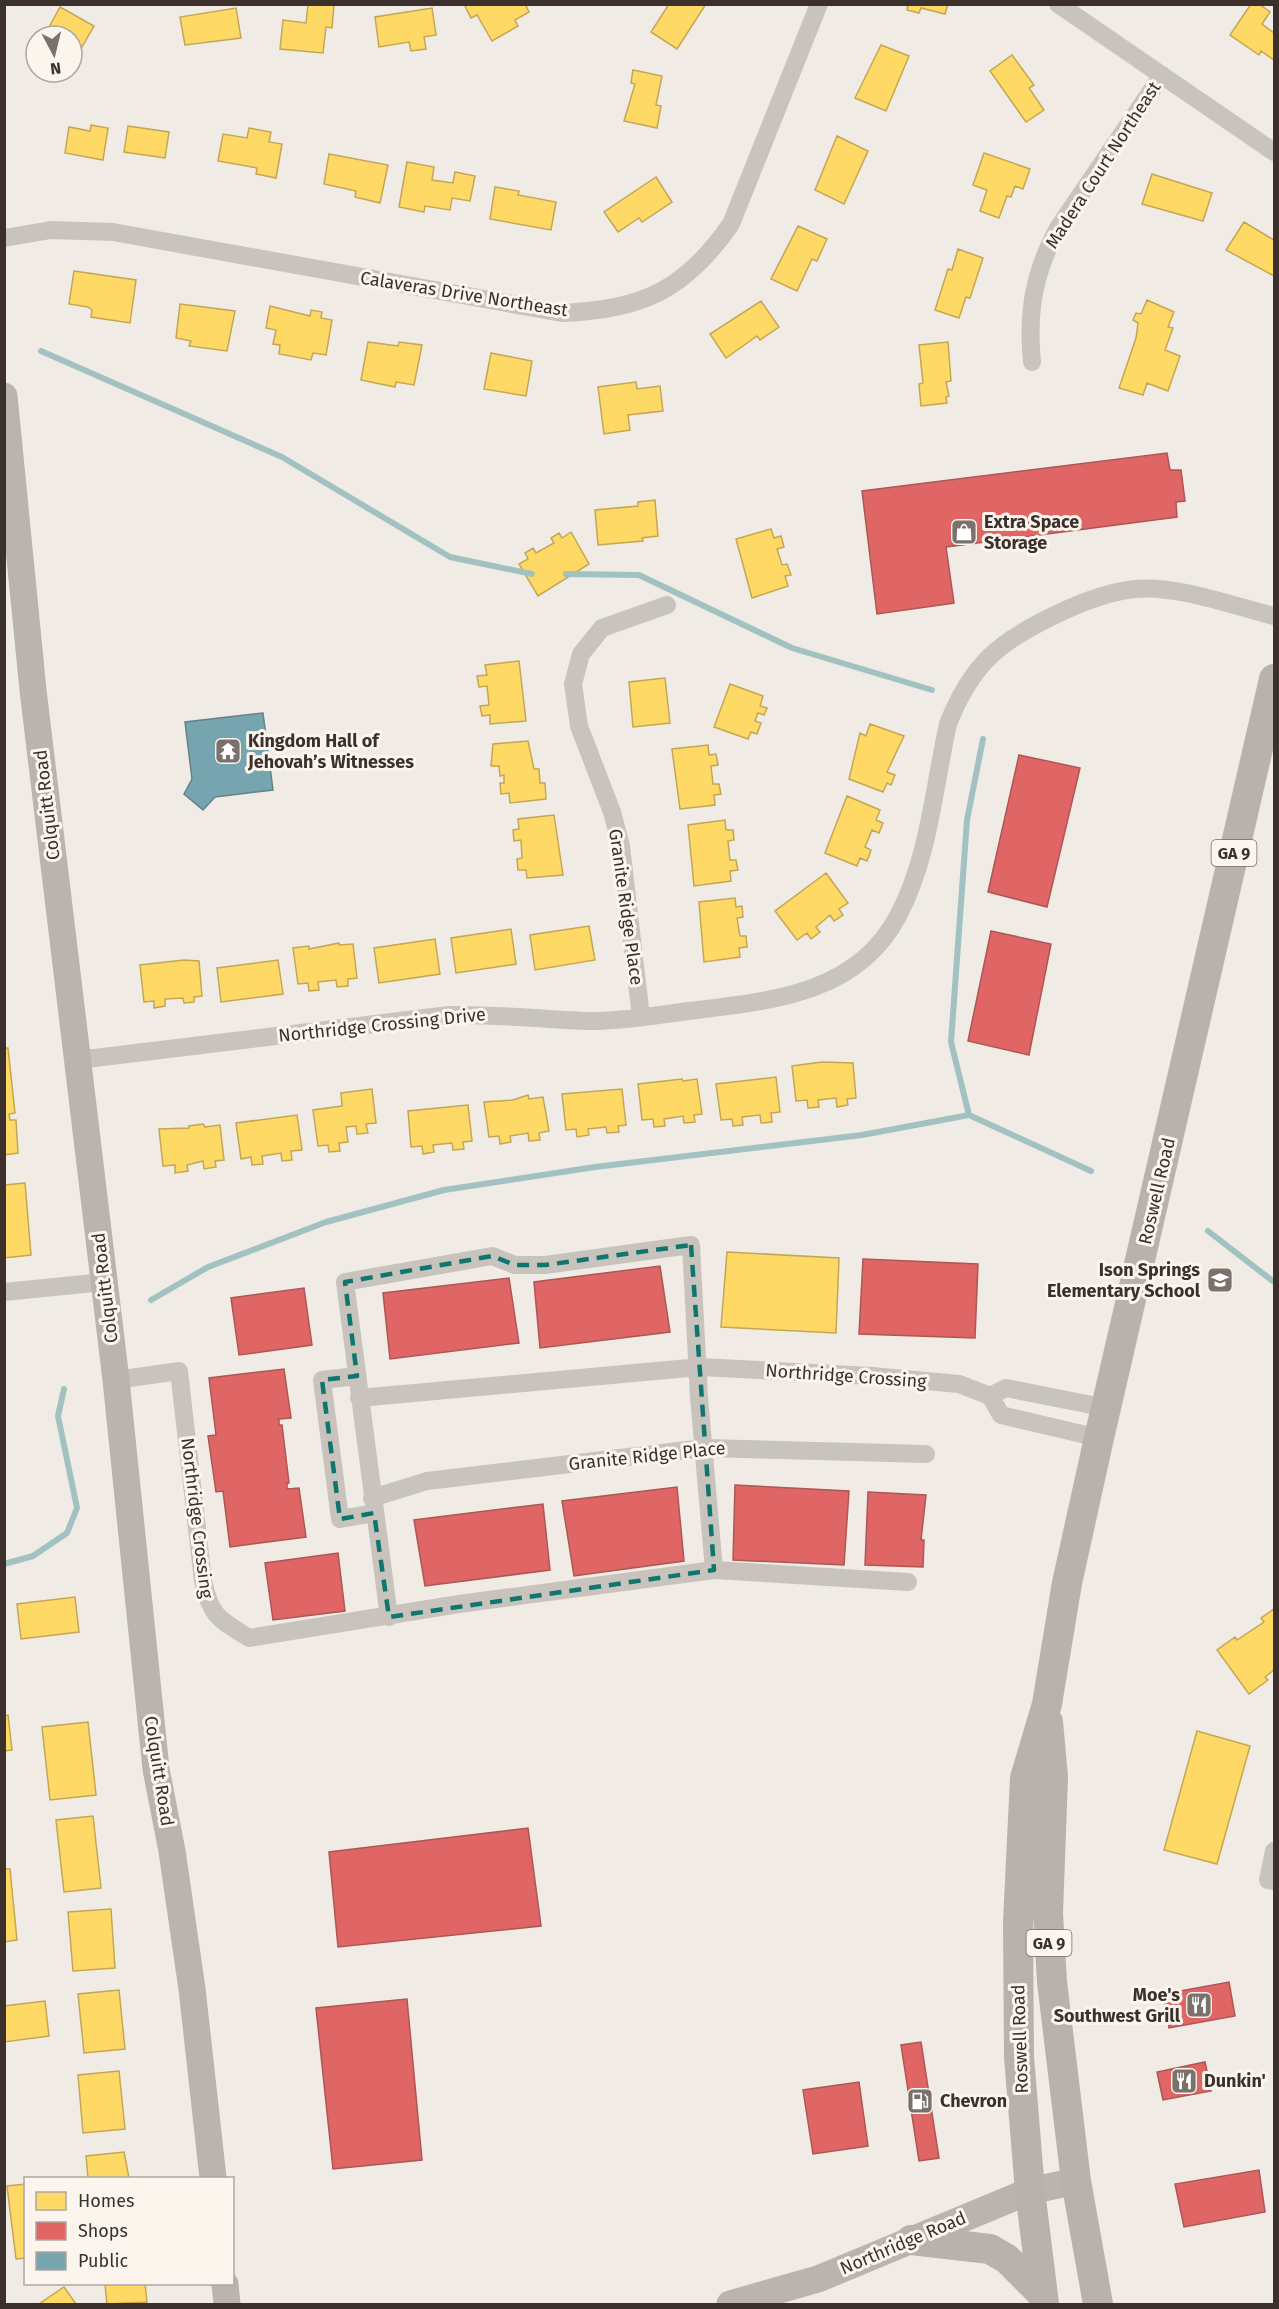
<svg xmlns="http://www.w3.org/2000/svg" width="1279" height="2309" font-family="'Fira Sans',sans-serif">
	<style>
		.homes { fill: #ffd966; stroke: #c4a654; stroke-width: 1.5 }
		.shops { fill: #e06666; stroke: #ae5654; stroke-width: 1.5 }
		.public { fill: #76a5af; stroke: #648287; stroke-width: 1.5 }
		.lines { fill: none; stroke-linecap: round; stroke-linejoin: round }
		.stream { stroke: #a1c2c1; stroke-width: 6 }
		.street { stroke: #c9c3be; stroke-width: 18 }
		.secondary { stroke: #bab3ae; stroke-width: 27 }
		.primary { stroke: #b8b1ad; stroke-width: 30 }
		.marked { fill: none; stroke: #0f766e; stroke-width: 4.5; stroke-dasharray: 12 8; stroke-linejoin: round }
		.labels { text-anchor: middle; stroke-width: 6; stroke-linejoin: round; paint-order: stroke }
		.shield { fill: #fbf5ee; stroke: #756b66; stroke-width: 1.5 }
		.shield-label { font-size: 16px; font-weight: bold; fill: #3b302b }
		.street-label { font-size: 18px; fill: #3b302b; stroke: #fbf5ee }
		.poi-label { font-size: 18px; font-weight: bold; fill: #3b302b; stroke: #fbf5ee; text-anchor: start }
	</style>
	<rect width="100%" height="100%" fill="#f0ebe5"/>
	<path class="homes" d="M308 4H334L332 28 326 27 323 53 280 49 283 20 306 23Z
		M464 4H525L529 12 515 20 518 26 492 41 477 15 471 18Z
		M669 4H706L677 49 651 32Z
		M901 4H948L945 14 921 8 919 13 907 10 908 6Z
		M1251 4H1259L1270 12 1262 24 1274 33V60L1261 51 1259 55 1230 35Z
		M60 7 94 26 78 54 72 51V36H56L47 31Z
		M236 8 241 38 185 45 180 17Z
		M432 8 436 35 424 37 426 49 411 51 409 42 379 47 375 17Z
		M881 45 909 56 886 111 855 98Z
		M1012 55 1034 85 1029 88 1044 110 1026 122 990 71Z
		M633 70 662 76 656 105 661 106 657 128 624 121 635 84 631 83Z
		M91 125 108 128 103 160 65 153 69 127 90 131Z
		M128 126 169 132 165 158 124 152Z
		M249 128 271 132 269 142 282 144 276 178 256 174 257 168 218 161 223 134 247 138Z
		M837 136 868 151 844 204 815 190Z
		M984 153 1030 169 1023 189 1015 186 1011 197 1007 196 999 218 980 211 987 190 973 185Z
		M329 154 388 165 380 203 355 197 356 191 324 184Z
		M407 162 434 167 432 180 453 183 455 172 475 176 470 201 452 198 450 210 425 206 424 212 399 207Z
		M1152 174 1212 193 1203 221 1142 204Z
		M656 177 672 202 642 222 639 218 618 232 604 212Z
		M495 187 519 191 518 195 556 202 551 230 490 219Z
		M1244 222 1274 240V276L1226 250Z
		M798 226 827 239 817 261 812 259 797 291 771 279Z
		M958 249 983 258 970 298 966 297 959 318 935 310 948 269 952 270Z
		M74 271 136 280 130 323 91 317 92 310 88 307 69 304Z
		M1147 300 1174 312 1168 327 1173 328 1165 350 1180 356 1168 391 1147 383 1143 395 1119 388 1136 338 1138 323 1133 320 1136 313 1141 314Z
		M761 301 779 327 760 340 757 336 726 358 710 334Z
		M180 304 235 311 227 351 189 346 191 341 176 338Z
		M270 306 310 316 311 310 322 312 321 318 332 320 326 355 313 353 311 360 279 354 280 345 273 344 276 330 266 328Z
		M368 342 398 346 399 342 422 345 414 385 396 382 395 387 361 380Z
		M948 342 951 381 946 382 949 396 946 397 947 403 921 406 919 384 923 383 919 345Z
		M491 353 532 361 526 396 484 389Z
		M636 382 637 389 660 386 663 411 628 415 630 430 604 434 598 387Z
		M655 500 658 536 642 538 643 541 598 545 595 510 638 506V502Z
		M771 529 774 538 781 536 784 547 777 549 782 565 787 564 791 575 785 576 788 586 752 598 736 539Z
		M571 532 589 564 538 596 519 564 528 559 525 553 533 548 536 553 554 543 551 538 559 533 562 538Z
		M519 661 526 721 490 724V715L482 716 480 706 489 705 487 686 479 687 477 676 487 675 485 665Z
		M665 678 670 723 633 727 629 682Z
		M730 684 763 696 760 706 767 708 764 715 758 713 755 721 761 723 757 734 751 732 748 739 714 727Z
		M870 724 904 736 887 772 895 775 891 785 887 783 883 792 849 779 860 733 866 736Z
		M528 741 534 769H539L540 783H545L546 799 510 803 509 793 501 794 500 783H504V775L500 776 499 766H491L493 744Z
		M708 745 709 755 716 754 718 765 711 766 713 784H719L721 794 714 795 715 805 680 809 672 749Z
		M847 796 880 810 876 820 883 823 879 833 872 830 865 847 871 850 867 861 860 858 857 866 825 853Z
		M554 815 563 875 527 878 526 870H518L517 859 522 858 521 840 514 841 513 830 519 829 518 819Z
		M725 820 726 830H733L734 840 728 841 730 860H736L738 870 730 871 731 881 694 886 688 825Z
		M826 873 848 903 839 909 843 915 834 921 830 915 816 927 820 932 811 939 807 933 797 940 775 911Z
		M735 898 736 907 742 906 743 917 737 918 740 936H746L747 947 739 948 740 957 704 962 699 902Z
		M589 926 595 960 535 970 530 935Z
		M511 929 516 964 456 973 451 938Z
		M435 939 440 974 379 983 374 948Z
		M339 943V945L353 944 357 978 348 979V986L337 987 336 980 318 982 319 990 309 991 308 983 298 984 293 948 309 946V949Z
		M184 960 199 961 202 996 194 997V1002L184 1003 183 998 165 999V1006L154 1008V1001L144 1002 140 965Z
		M278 960 283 994 221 1002 217 968Z
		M4 1048H8L15 1113 9 1114 10 1120H16L18 1153 4 1155Z
		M822 1062 853 1063 856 1098 847 1099 848 1105 837 1107 836 1098 818 1100 819 1107 808 1108 807 1100 796 1101 792 1066Z
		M776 1077 780 1112 771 1113 772 1122 761 1123 760 1115 742 1117 743 1125 733 1126 732 1119 721 1120 716 1084Z
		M682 1079 683 1081 697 1079 702 1114 694 1115 695 1122 684 1123 683 1116 664 1119 665 1126 654 1127 653 1119 642 1120 638 1084Z
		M372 1089 376 1123 366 1124 368 1133 357 1134 356 1126 346 1127 348 1142 339 1143 340 1151 329 1152 328 1145 318 1146 313 1110 342 1106 341 1093Z
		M622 1089 626 1125 618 1126 619 1132 607 1133 606 1127 588 1129 589 1135 577 1137 576 1129 566 1130 562 1094Z
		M528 1095 529 1099 543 1097 549 1131 539 1133 540 1140 529 1141 528 1133 510 1136 511 1142 500 1144 499 1136 489 1137 484 1102 513 1100Z
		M468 1105 472 1141 463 1142 464 1149 453 1150 452 1143 433 1145 434 1152 423 1154 422 1146 411 1147 408 1111Z
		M297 1115 302 1150 291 1151 292 1160 282 1161 281 1153 262 1156 263 1164 252 1165 251 1157 241 1159 236 1123Z
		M203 1124 205 1127 220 1125 224 1160 215 1161 216 1167 204 1169 203 1161 187 1165 188 1171 175 1173V1165L163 1166 159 1129 189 1128V1126Z
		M25 1183 31 1255 4 1258V1185Z
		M727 1252 839 1258 836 1333 721 1327Z
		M75 1597 79 1632 21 1639 17 1604Z
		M1274 1609V1670L1265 1677 1268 1680 1249 1694 1217 1650 1235 1637 1237 1640 1264 1622 1261 1618Z
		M8 1715 12 1750 4 1751V1716Z
		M88 1722 96 1795 50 1800 42 1727Z
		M1197 1731 1250 1746 1217 1864 1164 1850Z
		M93 1816 101 1888 64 1892 56 1820Z
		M4 1869H10L17 1940 4 1942Z
		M111 1909 115 1968 73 1971 68 1912Z
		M119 1990 125 2049 84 2053 78 1994Z
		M45 2001 49 2036 4 2042V2006Z
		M119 2071 125 2129 83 2133 78 2075Z
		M124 2152 129 2178H88L86 2156Z
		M26 2184V2258L16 2259 7 2186Z
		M105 2284H145L147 2302 107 2304Z
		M64 2287 76 2304H39Z"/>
	<path class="shops" d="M1167 453 1170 470H1181L1185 501 1176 502 1177 517 946 547 954 603 877 614 862 491Z
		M1019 755 1080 768 1047 907 988 892Z
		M991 931 1051 944 1029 1055 968 1041Z
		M863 1259 978 1264 975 1338 859 1334Z
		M660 1266 670 1332 540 1348 534 1282Z
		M509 1278 519 1343 390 1359 383 1293Z
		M304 1288 312 1345 239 1355 231 1298Z
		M284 1369 291 1418 279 1419V1425H282L289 1483H287V1489L299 1488 306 1537 230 1547 223 1491 216 1492 208 1436 216 1435 209 1378Z
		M735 1485 849 1491 844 1565 733 1560Z
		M677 1487 684 1561 574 1576 562 1501Z
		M868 1492 926 1495 921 1540H924L923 1567 865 1565Z
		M543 1504 550 1570 425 1586 414 1520Z
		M338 1553 345 1611 273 1620 265 1563Z
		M528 1828 541 1926 338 1947 329 1852Z
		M1229 1982 1235 2016 1169 2028 1163 1994Z
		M407 1999 422 2160 333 2169 316 2008Z
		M921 2042 939 2158 919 2161 901 2045Z
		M1205 2062 1211 2091 1163 2100 1157 2072Z
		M859 2082 868 2146 813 2154 803 2090Z
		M1259 2170 1265 2212 1184 2227 1175 2184Z"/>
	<path class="public" d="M263 713 273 790 215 797 203 810 184 794 192 779 185 722Z"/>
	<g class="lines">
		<path class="stream" d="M41 351 282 457 450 557 532 574
			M566 574 639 575 792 648 932 690
			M969 1115 951 1042 967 820 983 739
			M1208 1231 1274 1282
			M151 1300 208 1267 326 1222 444 1190 595 1167 862 1135 969 1115 1091 1171
			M4 1564 33 1556 67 1533 77 1508 58 1416 64 1389"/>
		<path class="street" d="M1058 4 1274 152
			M4 238 51 230 113 232 562 313C642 310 685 290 731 224L819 4
			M1032 362C1027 312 1034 272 1058 228L1162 75
			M641 1017 621 846 612 812 579 726 573 684 581 654 602 628 667 605
			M78 1060 449 1015C495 1014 539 1019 585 1021 619 1022 655 1015 689 1011 767 1001 856 996 898 916 929 858 934 787 948 724 972 663 1000 641 1057 614 1082 602 1107 592 1135 589 1178 585 1233 606 1274 616
			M4 1292 104 1282
			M357 1376 322 1380 340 1519 374 1513
			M116 1380 179 1371 203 1581C211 1617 219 1619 249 1638L459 1604 714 1570 699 1397 691 1245 545 1265H515L492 1256 345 1282 389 1617
			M990 1396 1006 1388 1107 1408
			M359 1398 700 1367 872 1376 959 1384 990 1396 1001 1415 1099 1438
			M372 1498 427 1481 704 1448 926 1454
			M714 1570 908 1582
			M1274 1851 1268 1880 1274 1881"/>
		<path class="secondary" d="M4 396 33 690 116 1380 156 1769 172 1851 192 1989 213 2178
			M225 2284 227 2304
			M730 2304 818 2279 1030 2191 1076 2181"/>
		<path class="primary" d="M1048 1722 1053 1777 1048 1913 1052 1982 1076 2181 1098 2304
			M911 2240 990 2249 1007 2259 1043 2295
			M1044 2304 1030 2191 1019 2057 1018 1922 1025 1778 1047 1704 1067 1583 1099 1438 1274 679"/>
	</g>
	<path class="marked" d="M691 1245 714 1570 389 1617 374 1513 340 1519 322 1380 357 1376 345 1282 492 1256 515 1265H545Z"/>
	<defs>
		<symbol id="shop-square" viewBox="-11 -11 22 22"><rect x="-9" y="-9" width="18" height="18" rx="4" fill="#7a716c" stroke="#fbf5ee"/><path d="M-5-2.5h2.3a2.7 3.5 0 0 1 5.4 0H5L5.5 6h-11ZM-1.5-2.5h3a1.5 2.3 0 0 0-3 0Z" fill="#fff"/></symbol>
		<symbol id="temple-square" viewBox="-11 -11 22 22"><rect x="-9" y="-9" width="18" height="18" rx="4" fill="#7a716c" stroke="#fbf5ee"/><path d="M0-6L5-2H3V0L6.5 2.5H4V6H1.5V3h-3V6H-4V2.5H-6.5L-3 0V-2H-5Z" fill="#fff"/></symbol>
		<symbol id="school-square" viewBox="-11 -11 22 22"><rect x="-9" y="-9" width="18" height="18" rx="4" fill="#7a716c" stroke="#fbf5ee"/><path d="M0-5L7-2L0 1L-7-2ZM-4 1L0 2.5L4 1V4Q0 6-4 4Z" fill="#fff"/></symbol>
		<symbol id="restaurant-square" viewBox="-11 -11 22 22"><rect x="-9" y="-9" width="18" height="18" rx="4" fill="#7a716c" stroke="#fbf5ee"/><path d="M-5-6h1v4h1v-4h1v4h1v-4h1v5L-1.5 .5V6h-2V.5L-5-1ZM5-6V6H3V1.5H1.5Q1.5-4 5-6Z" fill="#fff"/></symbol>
		<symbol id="fuel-square" viewBox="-11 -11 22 22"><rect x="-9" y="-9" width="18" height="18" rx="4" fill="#7a716c" stroke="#fbf5ee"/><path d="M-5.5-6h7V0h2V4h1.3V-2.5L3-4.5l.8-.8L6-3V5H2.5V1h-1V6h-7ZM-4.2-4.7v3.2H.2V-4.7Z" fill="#fff"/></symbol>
	</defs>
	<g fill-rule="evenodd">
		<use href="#shop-square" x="949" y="517" width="30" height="30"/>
		<use href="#temple-square" x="213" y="736" width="30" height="30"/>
		<use href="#school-square" x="1205" y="1265" width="30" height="30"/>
		<use href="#restaurant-square" x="1184" y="1990" width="30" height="30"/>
		<use href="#restaurant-square" x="1169" y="2066" width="30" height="30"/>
		<use href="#fuel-square" x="905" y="2086" width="30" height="30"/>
	</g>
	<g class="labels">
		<g class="shield">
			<rect x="1211.5" y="840" width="45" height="26" rx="4.5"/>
			<rect x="1026.5" y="1930" width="45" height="26" rx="4.5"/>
		</g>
		<g class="shield-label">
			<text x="1234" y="859">GA 9</text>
			<text x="1049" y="1949">GA 9</text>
		</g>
		<g class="street-label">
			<text transform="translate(1103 165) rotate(-57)" y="6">Madera Court Northeast</text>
			<text transform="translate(464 294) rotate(9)" y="6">Calaveras Drive Northeast</text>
			<text transform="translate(47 805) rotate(-97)" y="6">Colquitt Road</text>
			<text transform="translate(626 907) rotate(82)" y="6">Granite Ridge Place</text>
			<text transform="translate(382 1025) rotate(-6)" y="6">Northridge Crossing Drive</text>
			<text transform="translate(1157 1191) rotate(-77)" y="6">Roswell Road</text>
			<text transform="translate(105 1288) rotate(-97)" y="6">Colquitt Road</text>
			<text transform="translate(846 1376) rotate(4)" y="6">Northridge Crossing</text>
			<text transform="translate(647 1456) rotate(-6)" y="6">Granite Ridge Place</text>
			<text transform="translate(197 1518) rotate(83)" y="6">Northridge Crossing</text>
			<text transform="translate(159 1771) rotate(81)" y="6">Colquitt Road</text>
			<text transform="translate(1020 2039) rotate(-92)" y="6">Roswell Road</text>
			<text transform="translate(903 2243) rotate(-23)" y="6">Northridge Road</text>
		</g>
		<g class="poi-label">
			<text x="984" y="528">Extra Space<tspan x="984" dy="21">Storage</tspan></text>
			<text x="248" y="747">Kingdom Hall of<tspan x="248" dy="21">Jehovah’s Witnesses</tspan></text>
			<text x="1200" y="1276" text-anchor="end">Ison Springs<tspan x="1200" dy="21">Elementary School</tspan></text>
			<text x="1180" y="2001" text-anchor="end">Moe's<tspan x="1180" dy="21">Southwest Grill</tspan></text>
			<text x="1204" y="2087">Dunkin'</text>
			<text x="940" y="2107">Chevron</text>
		</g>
	</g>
	<rect width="1279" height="2309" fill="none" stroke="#3b302b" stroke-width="12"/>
	<rect x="24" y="2177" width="210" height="108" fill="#fbf5ee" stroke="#aea6a0" stroke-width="1.5"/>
	<rect x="36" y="2192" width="30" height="18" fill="#ffd966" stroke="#aea6a0" stroke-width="1.5"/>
	<text x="78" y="2207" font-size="18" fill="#3b302b">Homes</text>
	<rect x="36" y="2222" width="30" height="18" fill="#e06666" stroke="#aea6a0" stroke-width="1.5"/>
	<text x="78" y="2237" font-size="18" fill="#3b302b">Shops</text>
	<rect x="36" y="2252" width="30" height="18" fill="#76a5af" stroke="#aea6a0" stroke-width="1.5"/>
	<text x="78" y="2267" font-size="18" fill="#3b302b">Public</text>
	<g transform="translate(54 54) rotate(173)"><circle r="28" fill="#fbf5ee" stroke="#aea6a0" stroke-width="1.5"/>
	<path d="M0-4.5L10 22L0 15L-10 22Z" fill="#7a716c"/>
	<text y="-9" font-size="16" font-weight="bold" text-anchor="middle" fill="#3b302b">N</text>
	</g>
</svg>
